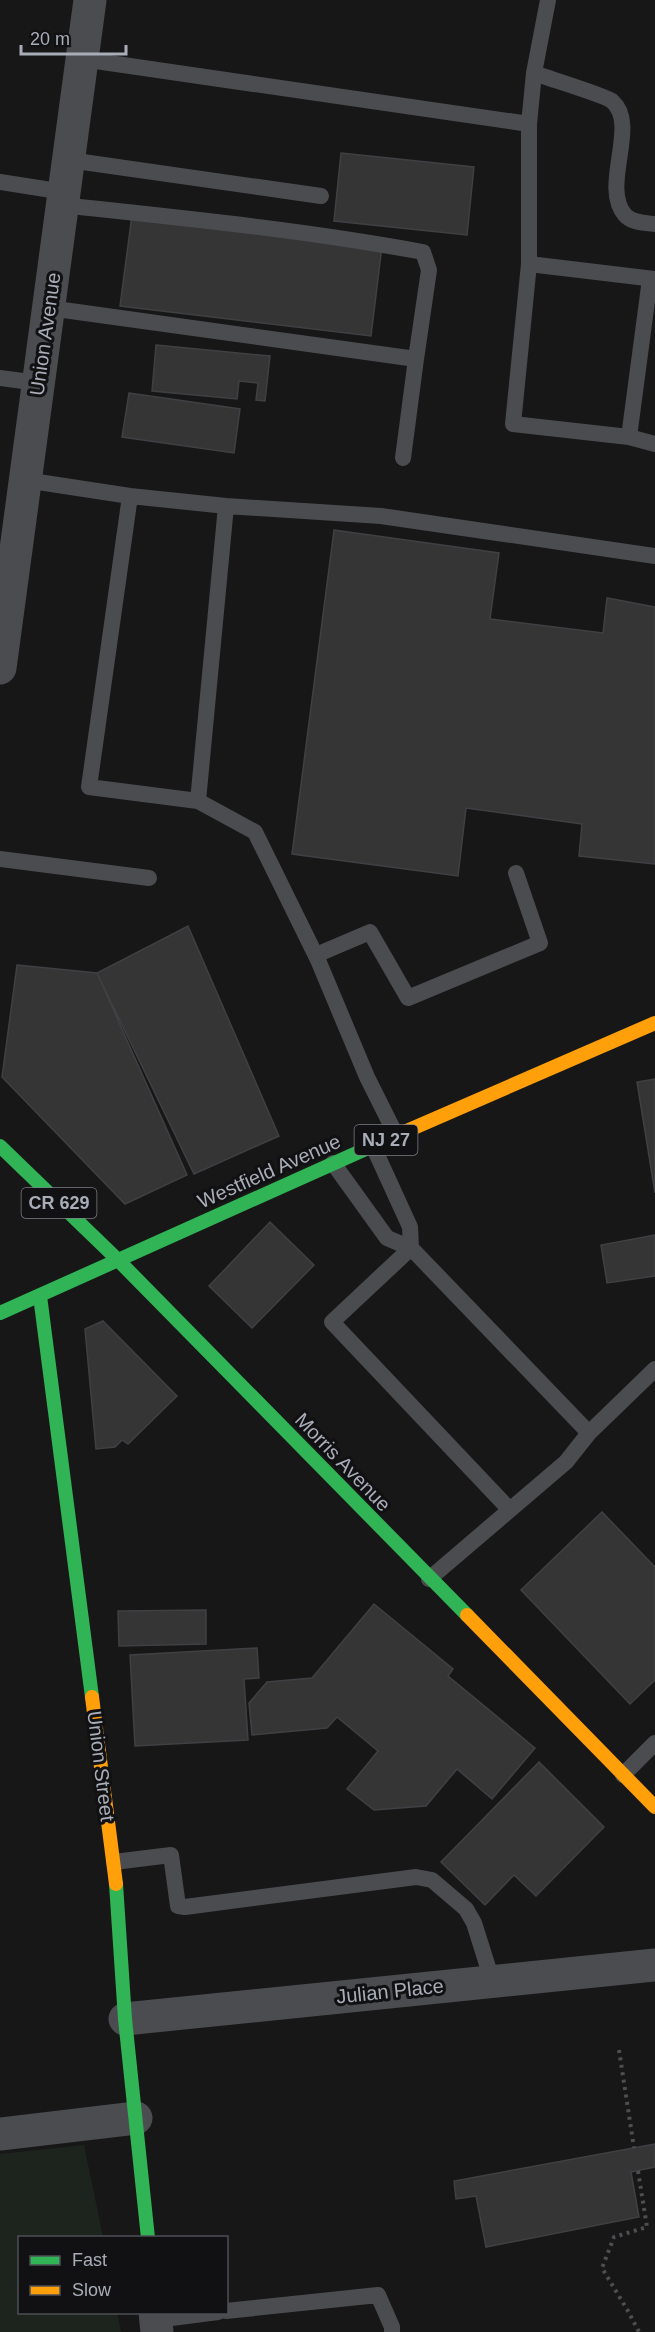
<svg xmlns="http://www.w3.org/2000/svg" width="655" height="2332" font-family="Arial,sans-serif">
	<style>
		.green { fill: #1d241e }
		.building { fill: #353536; stroke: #3f4043; stroke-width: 1.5 }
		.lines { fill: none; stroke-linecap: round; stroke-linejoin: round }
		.path { stroke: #4d4e52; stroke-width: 4; stroke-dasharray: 3 4.5; stroke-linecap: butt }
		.lane { stroke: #4b4c50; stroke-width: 16 }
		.street { stroke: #4b4c50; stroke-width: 33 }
		.fast { stroke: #30b455; stroke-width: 14 }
		.slow { stroke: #ff9f0a; stroke-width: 14 }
		.labels { text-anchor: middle; stroke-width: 6; stroke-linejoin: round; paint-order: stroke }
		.shield { fill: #111113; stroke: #7b7e86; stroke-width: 1.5 }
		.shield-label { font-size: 18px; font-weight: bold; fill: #a8adb8 }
		.street-label { font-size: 20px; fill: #a8adb8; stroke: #111113 }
	</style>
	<rect width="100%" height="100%" fill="#171717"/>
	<path class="green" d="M84 2145 103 2237 20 2238V2312L117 2313 121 2332H0V2154Z"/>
	<path class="building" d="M341 153 474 167 467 235 334 221Z
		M132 215 382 246 371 336 120 306Z
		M156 345 270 356 265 401 256 400 258 383 239 381 237 399 152 391Z
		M129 393 240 409 234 453 122 437Z
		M334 530 499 553 490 619 603 633 607 598 655 607V864L579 856 582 824 466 808 458 876 292 854Z
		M188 926 279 1136 194 1174 97 973Z
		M17 965 97 973 187 1175 125 1204 2 1077Z
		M655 1079V1193L637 1082Z
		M270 1222 314 1265 252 1328 209 1286Z
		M655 1235V1276L607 1283 601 1245Z
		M103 1321 177 1396 128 1444 122 1440 115 1447 96 1449 85 1329Z
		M602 1512 655 1567V1680L630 1704 521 1590Z
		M374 1604 453 1669 448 1676 535 1748 492 1799 457 1769 426 1806 374 1810 347 1789 378 1751 337 1717 327 1728 252 1735 249 1703 267 1682 312 1678Z
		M206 1610V1644L119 1646 118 1611Z
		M257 1648 259 1678 244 1679 248 1740 135 1746 130 1655Z
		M539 1762 604 1827 536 1896 514 1875 485 1905 441 1862Z
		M655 2144V2167L631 2172 639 2217 486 2247 476 2196 456 2199 454 2181Z"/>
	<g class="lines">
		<path class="path" d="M619 2050 634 2148
			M638 2171 647 2227 614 2237 602 2268 628 2311 639 2332"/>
		<path class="lane" d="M548 0 534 73 529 124V264L655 279
			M82 59 529 124
			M534 73C547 78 604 95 612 101 640 125 600 186 625 215 632 223 646 223 655 224
			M69 160 321 196
			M0 182 64 192
			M529 264 513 424 629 437 655 444
			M49 308 416 359 429 270 423 252C304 230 183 218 62 205
			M0 378 38 383
			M629 437 650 279
			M403 458 416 359
			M25 480 130 496 226 506 381 516 655 556
			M130 496 89 787 198 801 255 832 318 960 367 1077 396 1135
			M198 801 226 506
			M0 859 149 878
			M316 955 370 932 408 998 540 943 516 873
			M333 1163 387 1238 411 1248 410 1227 373 1146
			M589 1433 655 1369
			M429 1579 566 1462 589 1433 411 1248 332 1322 510 1510
			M623 1775 655 1743
			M114 1862 171 1855 178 1906 185 1907 416 1877 432 1880 466 1909 474 1923 492 1980
			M226 2311 378 2295 392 2327V2332
			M156 2320 218 2312"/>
		<path class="street" d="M0 668 90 0
			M125 2019 655 1965
			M0 2134 136 2118
			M155 2312 157 2332"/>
		<path class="fast" d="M0 1146 118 1260
			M118 1260 467 1615
			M40 1296 92 1697
			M0 1313 379 1143
			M116 1884 125 2019 148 2238"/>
		<path class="slow" d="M379 1143 655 1023
			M467 1615 655 1807
			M92 1697 116 1884"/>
	</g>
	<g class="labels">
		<g class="shield">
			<rect x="354.5" y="1125" width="63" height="30" rx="4.5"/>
			<rect x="21.5" y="1188" width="75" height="30" rx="4.5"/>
		</g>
		<g class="shield-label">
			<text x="386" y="1146">NJ 27</text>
			<text x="59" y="1209">CR 629</text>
		</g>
		<g class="street-label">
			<text transform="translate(45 334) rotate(-82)" y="7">Union Avenue</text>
			<text transform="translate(269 1171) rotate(-24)" y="7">Westfield Avenue</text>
			<text transform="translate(343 1462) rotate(46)" y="7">Morris Avenue</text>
			<text transform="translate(101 1766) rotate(83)" y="7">Union Street</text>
			<text transform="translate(390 1991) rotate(-6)" y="7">Julian Place</text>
		</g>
	</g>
	<rect x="18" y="2236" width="210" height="78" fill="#111113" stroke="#4d4f55" stroke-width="1.5"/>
	<rect x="30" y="2256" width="30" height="9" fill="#30b455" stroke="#4d4f55" stroke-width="1.5"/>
	<text x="72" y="2266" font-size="18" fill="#a8adb8">Fast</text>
	<rect x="30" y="2286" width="30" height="9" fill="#ff9f0a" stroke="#4d4f55" stroke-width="1.5"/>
	<text x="72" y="2296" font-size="18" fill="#a8adb8">Slow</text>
	<path d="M21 45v9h105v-9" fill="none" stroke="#a8adb8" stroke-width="3"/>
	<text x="30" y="45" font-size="18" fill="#a8adb8" stroke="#111113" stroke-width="4.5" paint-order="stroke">20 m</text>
</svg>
